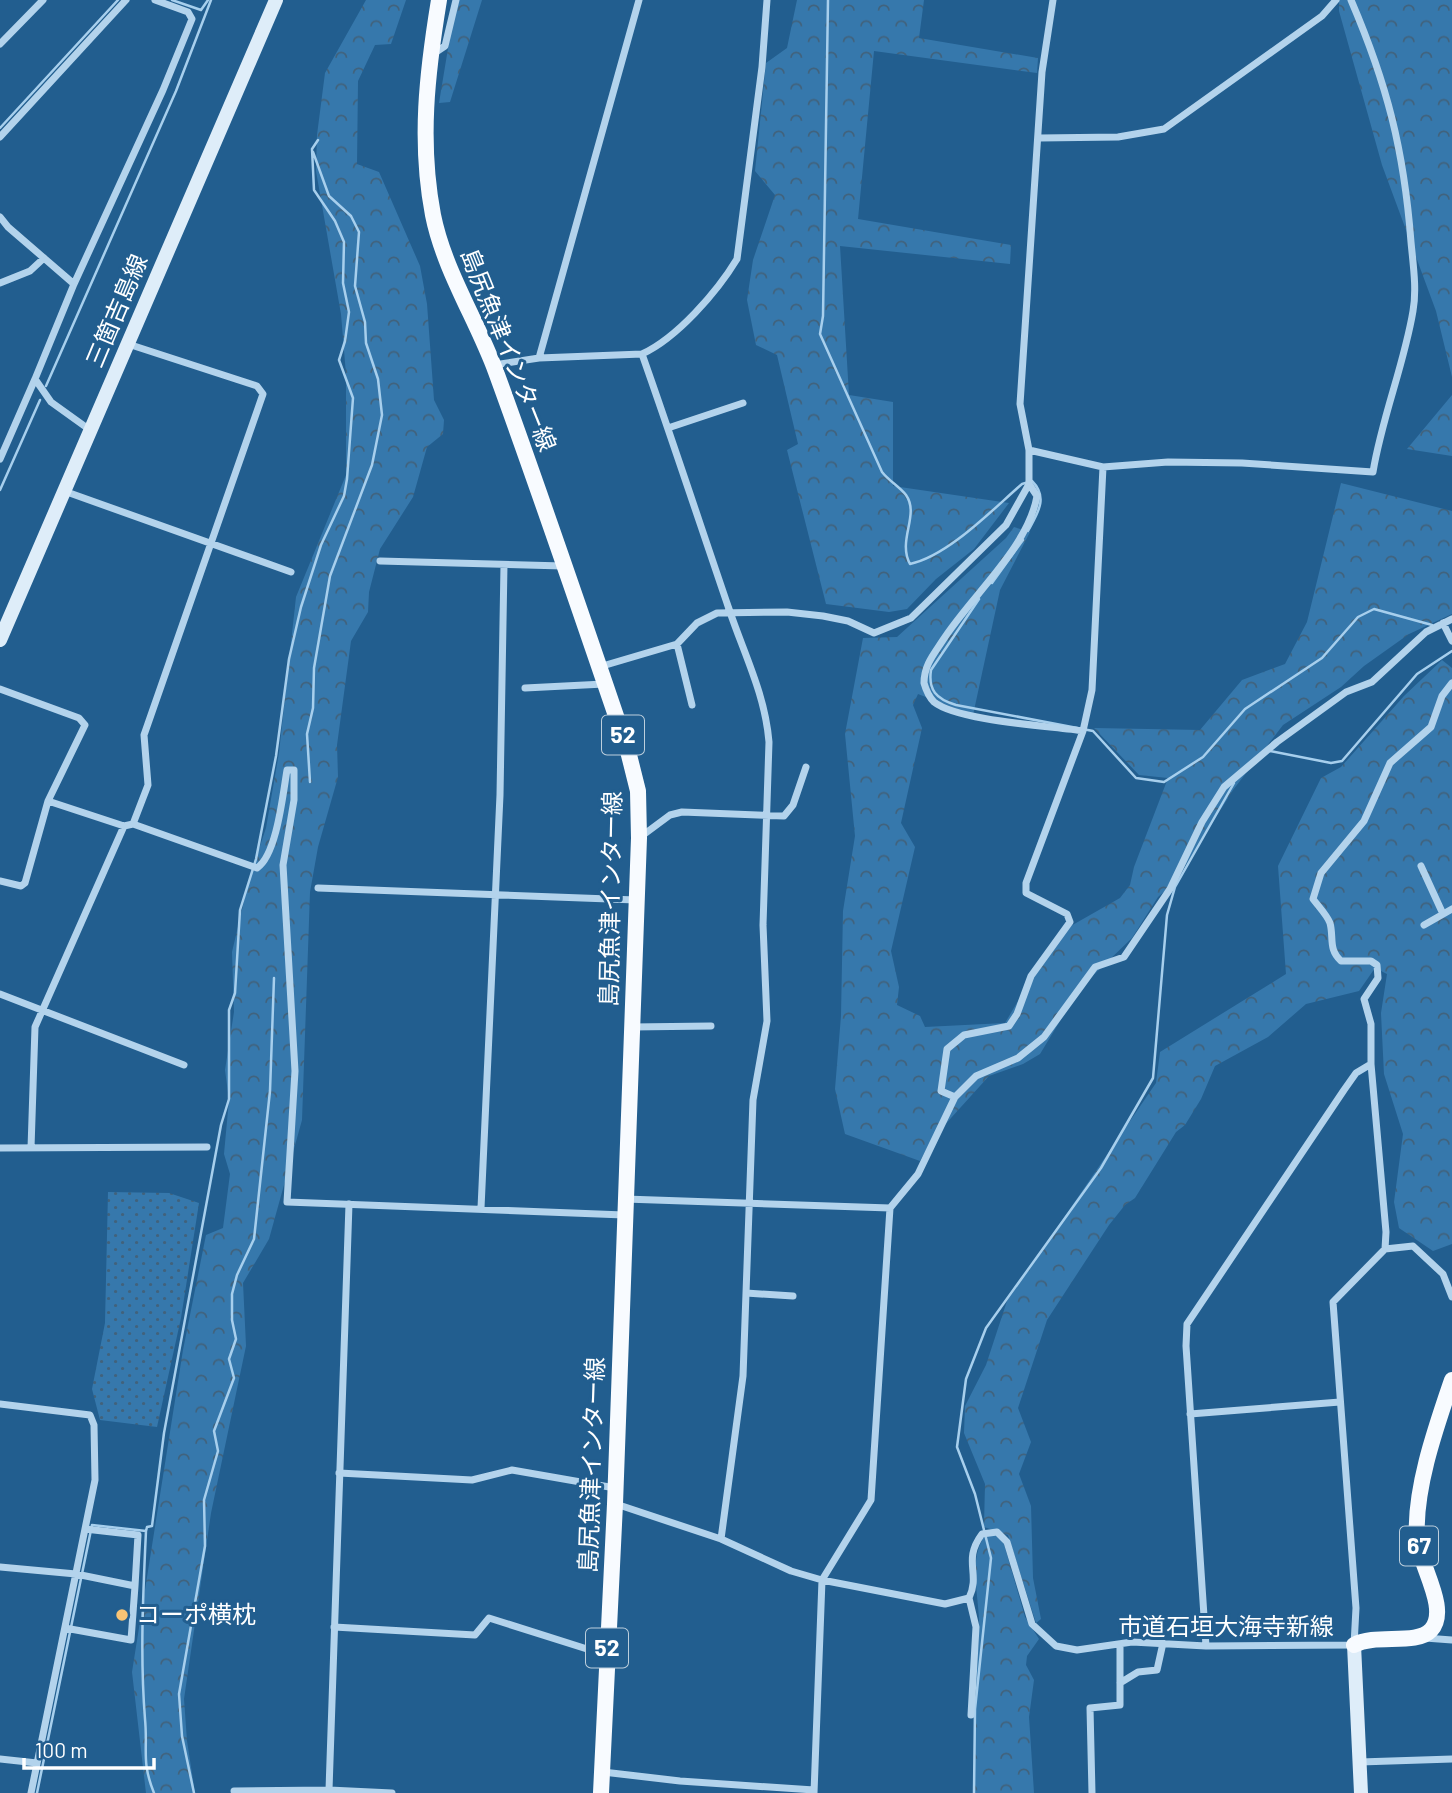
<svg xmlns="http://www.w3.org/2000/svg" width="1452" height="1793" font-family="Barlow,'Noto Sans JP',sans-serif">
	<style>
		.grass { fill: url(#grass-dots) }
		.forest { fill: url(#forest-crowns) }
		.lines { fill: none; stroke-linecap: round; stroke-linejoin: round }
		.stream { stroke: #a7cfed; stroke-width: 2.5 }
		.minor { stroke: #b3d3ec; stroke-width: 7 }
		.secondary { stroke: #deedf9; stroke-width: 14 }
		.primary { stroke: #f8fbff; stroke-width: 16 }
		.poi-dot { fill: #f8c475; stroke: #225e8f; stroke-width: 2.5 }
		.labels { text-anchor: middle; stroke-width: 6; stroke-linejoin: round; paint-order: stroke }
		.shield { fill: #225e8f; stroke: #bdcfdd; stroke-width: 2 }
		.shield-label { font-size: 23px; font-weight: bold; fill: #fff }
		.street-label { font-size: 24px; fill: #fff; stroke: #225e8f }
		.poi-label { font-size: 24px; fill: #fff; stroke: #225e8f; text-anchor: start }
	</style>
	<defs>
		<pattern id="grass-dots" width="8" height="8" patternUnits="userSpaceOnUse" patternTransform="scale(1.75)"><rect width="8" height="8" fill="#3678ac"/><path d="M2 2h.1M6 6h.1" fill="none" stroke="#41627c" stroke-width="1.8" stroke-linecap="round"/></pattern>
		<pattern id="forest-crowns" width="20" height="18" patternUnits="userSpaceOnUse" patternTransform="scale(1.75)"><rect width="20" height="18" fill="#3678ac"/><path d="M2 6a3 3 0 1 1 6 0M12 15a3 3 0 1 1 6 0" fill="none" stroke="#41627c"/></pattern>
	</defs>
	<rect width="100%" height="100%" fill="#225e8f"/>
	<path class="grass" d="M108 1192 169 1193 199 1203 181 1318 157 1427 100 1420 92 1389 105 1323Z"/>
	<path class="forest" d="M366 0H406L391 44 375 45 358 81 357 164 379 172 420 266 427 304 434 400 444 420 443 434 427 447 413 497 380 549 369 592 368 612 351 641 337 745 338 777 318 847 310 892 302 1120 269 1239 243 1283 246 1346 211 1513 184 1699 187 1741 195 1793H146L132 1672 183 1350 206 1235 223 1228 230 1174 224 1154 229 1100 225 1070 234 1012 232 952 250 876 266 828 279 753 296 597 346 475V374L341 314 316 171 317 135 325 73Z
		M456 0H482L450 102 439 103Z
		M797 0H924L919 38 1038 58 1037 73 874 51 858 219 1011 245 1010 264 840 246 849 395 893 402V486L1009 503 974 549 936 579 907 609 889 612 826 604 787 450 798 444 777 355 756 345 747 300 753 260 775 195 755 171 766 63 787 48Z
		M1339 0H1452V377L1436 311 1382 165 1339 11Z
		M1452 395V456L1407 449Z
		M1341 483 1452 511V614L1409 634 1364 666 1341 687 1283 725 1233 790 1175 882 1158 897 1132 938 1080 988 1040 1054 1023 1064 989 1076 932 1139 920 1161 845 1134 835 1089 841 1016 843 911 855 836 845 734 863 638 897 637 1006 538 1014 527 1030 532 1000 590 973 715 918 694 913 705 922 728 901 823 915 847 891 951 899 987 897 1005 920 1016 925 1027 1005 1023 1034 974 1069 927 1120 898 1130 885 1134 867 1168 778 1139 775 1094 728 1200 730 1242 680 1285 664 1307 622Z
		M1442 660 1452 668V1244L1433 1251 1399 1228 1394 1202 1403 1134 1384 1074 1381 1013 1387 974 1375 968 1359 991 1306 1004 1268 1037 1215 1066 1201 1099 1185 1125 1176 1132 1135 1198 1125 1205 1109 1225 1047 1320 1018 1408 1031 1442 1019 1474 1031 1506 1033 1578 1041 1619 1036 1623 1008 1535 984 1527 985 1484 964 1433 965 1406 986 1365 1007 1301 1156 1083 1160 1052 1286 974 1278 866 1321 778 1341 767 1404 696Z
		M996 1534 1004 1544 1025 1617 1039 1639 1027 1656 1026 1665 1034 1680 1029 1717 1034 1793H975C973 1738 976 1686 979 1632 981 1602 967 1563 984 1537Z"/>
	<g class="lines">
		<path class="stream" d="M172 0 201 10 208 0
			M828 0 823 316 820 334 882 472C889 481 900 487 906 495 920 515 897 540 910 564 948 556 992 510 1022 484L1032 481C1049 498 1037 514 1028 531
			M0 128 118 0
			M46 386 176 91 211 0
			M0 490 40 400
			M992 583 1023 540
			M979 599 931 670C928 690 936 699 956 705L1093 731 1136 778 1164 782 1203 757 1245 709 1322 658 1358 617 1374 609 1432 625
			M1270 751 1331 763 1342 761 1417 674 1452 651
			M310 782 307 734 313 708 314 668 330 576 372 465 382 415 378 379 366 343 365 322 355 286 359 232 351 216 329 196 313 152
			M37 1793 92 1525 146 1531
			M154 1793C141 1761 148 1750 145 1719 140 1656 143 1595 146 1531L147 1527 152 1526 164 1433 221 1125 229 1099V1010L235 993 240 910 256 859 276 756 289 659 301 607 321 545 344 496 347 479 353 398 339 360 345 341 349 312 343 283 344 242 335 221 314 190 312 149 318 140
			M194 1793 182 1736 179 1694 205 1546 204 1500 218 1451 214 1431 234 1378 229 1359 236 1339 232 1320V1294L237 1275 254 1239 270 1091 274 978
			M974 1793 975 1709 991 1558 975 1494 957 1447 966 1379 986 1328 1101 1168 1153 1078 1167 915 1175 887 1234 783"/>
		<path class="minor" d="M0 44 43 0
			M433 54 445 46 456 0
			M0 137 126 0
			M1040 138 1118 137 1164 129 1322 16 1336 0
			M0 217 8 227 74 284 35 379 51 402 90 430
			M0 283 30 271 44 258
			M74 284 163 90 192 19 188 12 155 0
			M128 344 257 386 263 394 144 735 148 785 133 824
			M642 354C672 439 700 524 729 609 744 654 765 694 769 742L763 925 767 1021 753 1100 743 1376 721 1539
			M539 358 639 0
			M494 365 539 358 642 354C677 338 717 292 737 259L762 67 767 0
			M668 428 743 403
			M1029 450 1103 467 1168 462 1242 463 1373 472C1382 417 1404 365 1413 311 1417 289 1413 264 1411 242 1404 150 1387 84 1351 0
			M0 459 35 379
			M1029 484 1037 496C1028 548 971 596 943 640 934 654 924 665 924 683 926 690 929 697 934 702 958 721 1050 726 1083 731
			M64 491 291 572
			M380 561 563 566
			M1443 623 1452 641
			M677 644 692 705
			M599 667 677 644 697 623 717 613 787 612 823 616 848 621 874 633 911 618 1006 525 1029 484V450L1020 404 1042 72 1053 0
			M525 688 604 684
			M0 689 79 718 85 725 48 801 25 883 21 886 0 881
			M48 801 124 826 133 824 257 868C277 855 283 793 287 770H294V800L283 865 295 1071 287 1202 624 1215
			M639 838 670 815 682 812 784 816 793 805 806 767
			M1421 866 1443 914
			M318 888 636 900
			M1424 925 1452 909
			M0 994 184 1065
			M632 1027 711 1026
			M1371 1064V1024L1364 999 1378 978 1377 965 1371 961H1341C1328 949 1334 938 1330 923 1327 915 1319 907 1313 899L1321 873 1364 821 1390 763 1431 727 1442 696 1452 683
			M955 1097 941 1091 947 1049 964 1035 1009 1026 1017 1014 1031 976 1070 922 1067 914 1026 893V883L1083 731 1092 690 1103 467
			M0 1148 207 1147
			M31 1148 35 1027 124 826
			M625 1199 890 1208
			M349 1204 329 1790 392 1793
			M481 1208 500 795 504 565
			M746 1293 793 1296
			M0 1404 90 1415 94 1425 95 1480 31 1793
			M1190 1414 1340 1402
			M339 1473 472 1480 512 1470 615 1488
			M616 1504 721 1539 791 1571 822 1580 945 1604 969 1598C981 1573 962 1561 982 1534L997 1532 1007 1542 1032 1624 1056 1646 1077 1650 1132 1642 1206 1646 1354 1645 1356 1608 1333 1302 1385 1249 1413 1246 1443 1274 1452 1297
			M85 1529 138 1535 135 1586
			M0 1567 76 1574 135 1586 131 1640 65 1628
			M969 1598 976 1627 971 1715
			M334 1627 475 1635 489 1618 606 1655
			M1425 1638 1452 1640
			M1206 1646 1186 1346 1187 1324 1344 1090 1356 1073 1371 1064 1386 1232 1385 1249
			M1120 1683 1138 1672 1157 1670 1163 1643
			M0 1759 37 1763
			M1360 1762 1452 1759
			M603 1772 680 1781 814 1790
			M234 1791 329 1790
			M814 1793 822 1580 871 1500 890 1208 918 1174 955 1097 976 1076 1018 1058 1044 1037 1095 967 1124 957 1170 889 1202 822 1224 787 1277 742 1346 692 1372 682 1426 632 1452 619
			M1092 1793 1090 1708 1120 1705V1645"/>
		<path class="secondary" d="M0 640 276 0
			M1354 1645 1361 1793"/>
		<path class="primary" d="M439 0C427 73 419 142 433 215 444 270 477 320 496 372 542 498 585 625 628 751L638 791 639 838 615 1504 601 1793
			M1354 1645C1376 1633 1416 1646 1431 1630 1450 1609 1419 1565 1417 1538 1414 1489 1436 1427 1452 1380"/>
	</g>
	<circle class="poi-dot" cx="122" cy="1615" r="7"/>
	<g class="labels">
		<g class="shield">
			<rect x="602" y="715.5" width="42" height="39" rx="5"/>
			<rect x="1400" y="1526.5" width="38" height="39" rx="5"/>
			<rect x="586" y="1628.5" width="42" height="39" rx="5"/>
		</g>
		<g class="shield-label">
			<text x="623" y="743">52</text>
			<text x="1419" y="1554">67</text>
			<text x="607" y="1656">52</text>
		</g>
		<g class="street-label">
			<text transform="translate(117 311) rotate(-67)" y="8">三箇吉島線</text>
			<text transform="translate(508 350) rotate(68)" y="8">島尻魚津インター線</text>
			<text transform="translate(611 899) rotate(-89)" y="8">島尻魚津インター線</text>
			<text transform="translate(592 1465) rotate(-88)" y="8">島尻魚津インター線</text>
			<text x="1226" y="1635">市道石垣大海寺新線</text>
		</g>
		<g class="poi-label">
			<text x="136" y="1623">コーポ横枕</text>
		</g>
	</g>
	<path d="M24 1758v10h130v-10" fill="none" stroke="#ffffff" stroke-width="3.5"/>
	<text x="35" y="1758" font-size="21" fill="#ffffff" stroke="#225e8f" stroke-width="5" paint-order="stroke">100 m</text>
</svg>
